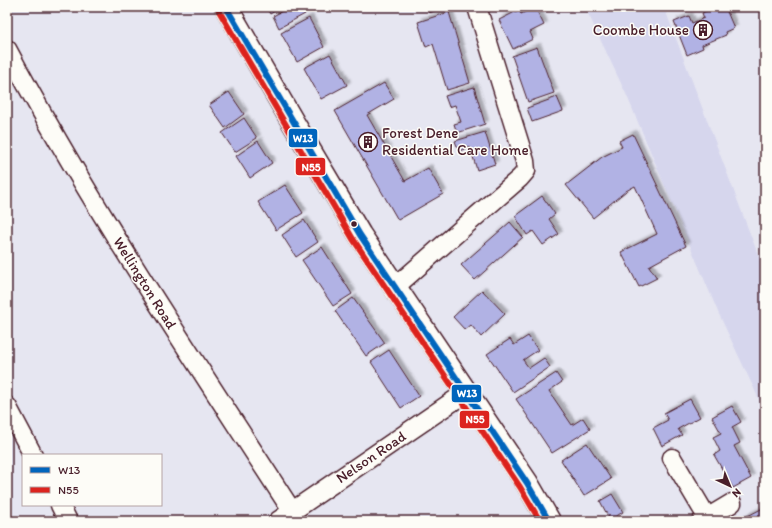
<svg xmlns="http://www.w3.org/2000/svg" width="772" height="528" font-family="Itim,sans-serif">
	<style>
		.built { fill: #d6d6ed }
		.building { fill: #b1b2e4; stroke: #4a1f2b; filter: url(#shadow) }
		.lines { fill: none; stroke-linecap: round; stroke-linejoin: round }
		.street-casing { stroke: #4a1f2b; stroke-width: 21 }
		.primary-casing { stroke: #4a1f2b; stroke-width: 25 }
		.street { stroke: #fdfcf7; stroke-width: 18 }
		.primary { stroke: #fdfcf7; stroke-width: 22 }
		.bus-1-casing { stroke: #fdfcf7; stroke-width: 9 }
		.bus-2-casing { stroke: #fdfcf7; stroke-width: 9 }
		.bus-1 { stroke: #0065bd; stroke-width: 6 }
		.bus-2 { stroke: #dc241f; stroke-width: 6 }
		.bus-dot { fill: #4a1f2b; stroke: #fdfcf7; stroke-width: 1.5 }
		.labels { text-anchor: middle; stroke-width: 3; stroke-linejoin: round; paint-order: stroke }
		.poi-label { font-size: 15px; fill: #4a1f2b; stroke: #fdfcf7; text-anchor: end }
		.street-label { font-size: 15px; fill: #4a1f2b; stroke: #fdfcf7 }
		.line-badge { stroke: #fdfcf7; stroke-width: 1.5 }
		.badge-label { font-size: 11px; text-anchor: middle; font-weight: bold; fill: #fff }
	</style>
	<defs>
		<filter id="shadow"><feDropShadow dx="3.5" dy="-3.5" stdDeviation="1" flood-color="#0004"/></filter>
	</defs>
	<rect width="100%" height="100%" fill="#e6e6f1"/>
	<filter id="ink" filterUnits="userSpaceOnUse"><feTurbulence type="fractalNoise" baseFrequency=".025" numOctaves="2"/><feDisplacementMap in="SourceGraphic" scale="8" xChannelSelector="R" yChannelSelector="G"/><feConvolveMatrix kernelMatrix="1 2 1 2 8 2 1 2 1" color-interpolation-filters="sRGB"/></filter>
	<g filter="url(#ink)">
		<path class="built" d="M585 7H664L765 273V412L718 312 627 96Z"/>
		<path class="building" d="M266 7H282L270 14Z
			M290 7H301L305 14 279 28 273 16Z
			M427 7H446L429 13Z
			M495 7H510L496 11Z
			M535 7 544 25 530 32 533 39 513 49 499 20 519 10 521 14Z
			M715 7H725L734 28 725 32 726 35 702 45 703 48 687 55 674 22 689 16 692 23 704 18 702 13Z
			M756 7H765V23L761 19 765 15Z
			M449 12 470 83 447 90 433 44 426 47 418 22Z
			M309 18 324 47 297 62 281 33Z
			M537 47 554 93 528 102 512 56Z
			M330 54 347 85 321 99 304 68Z
			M384 83 394 99 367 115 405 181 428 168 443 194 398 220 335 111Z
			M474 87 485 124 457 133 454 124 461 122 455 105 449 107 445 96Z
			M229 92 244 114 225 128 209 105Z
			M557 97 563 111 532 122 527 108Z
			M244 118 257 138 235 152 222 133Z
			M485 132 495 164 477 170 470 147 459 151 455 141Z
			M633 134 686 246 649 266 657 278 639 287 621 252 657 234 635 186 626 191 593 218 566 185 602 157 622 147 619 141Z
			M258 141 272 163 250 178 236 156Z
			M285 185 303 213 276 230 258 202Z
			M542 196 555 214 549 219 559 234 543 245 533 231 527 235 515 216Z
			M304 220 318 242 296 257 282 235Z
			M510 222 523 237 475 280 461 265Z
			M322 247 352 294 333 306 302 260Z
			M482 290 505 314 481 337 471 325 465 330 453 317Z
			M353 298 385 343 366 356 335 311Z
			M528 336 538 350 523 360 529 368 544 358 550 367 513 392 487 354 510 339 514 345Z
			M389 350 419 396 401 408 371 362Z
			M556 373 562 382 549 391 572 425 583 418 590 429 552 453 516 399Z
			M690 399 700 417 678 429 682 435 662 446 653 428 668 420 664 413Z
			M732 406 741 422 732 427 740 443 734 446 751 478 733 488 714 455 720 451 713 437 721 433 712 417Z
			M587 443 611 479 584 496 561 460Z
			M612 494 623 512 610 520 600 501Z
			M765 507V521L740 520Z"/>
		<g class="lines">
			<defs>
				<path id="street" d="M7 49C92 209 194 359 292 511
					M395 287 520 178 526 171 525 161 477 7
					M7 406 33 455
					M672 458 707 517
					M60 505 68 521
					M278 521 465 393
					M702 521 732 503"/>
				<path id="primary" d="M226 7 294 124 360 235 527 483 549 521"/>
			</defs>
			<use href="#street" class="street-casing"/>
			<use href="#primary" class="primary-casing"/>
			<use href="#street" class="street"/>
			<use href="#primary" class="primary"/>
			<defs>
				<path id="bus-1" d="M226 7 360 235 527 483 549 521"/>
				<path id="bus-2" d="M219 11 353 239 520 487 540 521"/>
			</defs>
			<use href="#bus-1" class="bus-1-casing"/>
			<use href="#bus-2" class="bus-2-casing"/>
			<use href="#bus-1" class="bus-1"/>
			<use href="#bus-2" class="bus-2"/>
		</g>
	</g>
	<defs>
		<symbol id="building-ring" viewBox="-11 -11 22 22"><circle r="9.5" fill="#fdfcf7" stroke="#4a1f2b" stroke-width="1.5"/><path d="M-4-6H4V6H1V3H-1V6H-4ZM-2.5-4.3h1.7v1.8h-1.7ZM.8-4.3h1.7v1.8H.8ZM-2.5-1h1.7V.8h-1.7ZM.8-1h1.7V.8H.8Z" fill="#4a1f2b"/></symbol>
	</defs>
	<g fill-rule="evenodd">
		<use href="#building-ring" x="692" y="19" width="22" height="22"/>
		<use href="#building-ring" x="357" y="131" width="22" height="22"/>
	</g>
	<circle class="bus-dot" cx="354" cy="224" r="3.5"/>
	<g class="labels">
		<g class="poi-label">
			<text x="689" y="35">Coombe House</text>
			<text x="382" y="138" text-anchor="start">Forest Dene<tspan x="382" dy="17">Residential Care Home</tspan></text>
		</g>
		<g class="street-label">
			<text transform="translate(145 283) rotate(58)" y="5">Wellington Road</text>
			<text transform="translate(371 457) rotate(-34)" y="5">Nelson Road</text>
		</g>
	</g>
	<g class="line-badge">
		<rect x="288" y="128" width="30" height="20" rx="4" fill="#0065bd"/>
		<rect x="295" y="157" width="31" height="19" rx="4" fill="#dc241f"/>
		<rect x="451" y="384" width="31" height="19" rx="4" fill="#0065bd"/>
		<rect x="459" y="410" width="31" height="19" rx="4" fill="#dc241f"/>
	</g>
	<g class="badge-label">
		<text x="303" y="142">W13</text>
		<text x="311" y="171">N55</text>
		<text x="467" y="397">W13</text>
		<text x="475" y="423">N55</text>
	</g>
	<rect width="772" height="528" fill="none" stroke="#fdfcf7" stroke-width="24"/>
	<rect x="12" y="12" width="748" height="504" fill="none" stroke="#4a1f2b" stroke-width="1.5" filter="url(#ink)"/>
	<rect x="22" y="454" width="140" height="52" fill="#fdfcf7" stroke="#b5a4a5"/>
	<rect x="30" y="467" width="20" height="6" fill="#0065bd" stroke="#b5a4a5"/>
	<text x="58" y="474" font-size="12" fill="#4a1f2b">W13</text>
	<rect x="30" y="487" width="20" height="6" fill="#dc241f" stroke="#b5a4a5"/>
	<text x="58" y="494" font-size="12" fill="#4a1f2b">N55</text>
	<g transform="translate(730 486) rotate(136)" stroke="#fdfcf7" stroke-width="3" paint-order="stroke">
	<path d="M0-3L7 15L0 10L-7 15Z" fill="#4a1f2b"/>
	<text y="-6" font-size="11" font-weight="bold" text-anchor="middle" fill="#4a1f2b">N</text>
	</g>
</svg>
